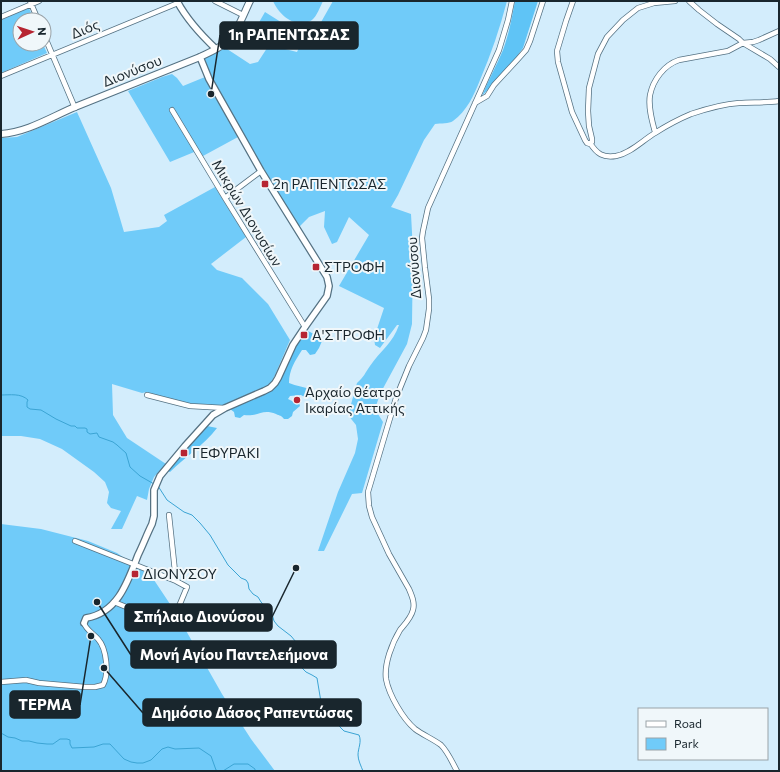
<svg xmlns="http://www.w3.org/2000/svg" width="780" height="772" font-family="Commissioner,sans-serif">
	<style>
		.green { fill: #70cbf9 }
		.forest { fill: #5fc4f6 }
		.lines { fill: none; stroke-linecap: round; stroke-linejoin: round }
		.stream { stroke: #3ba4d4; stroke-width: 1 }
		.minor-casing { stroke: #557283; stroke-width: 6 }
		.tertiary-casing { stroke: #557283; stroke-width: 8 }
		.secondary-casing { stroke: #557283; stroke-width: 8 }
		.minor { stroke: #fff; stroke-width: 4.5 }
		.tertiary { stroke: #fff; stroke-width: 5.5 }
		.secondary { stroke: #fff; stroke-width: 6 }
		.poi-dot { fill: #b62532; stroke: #f0f7fa; stroke-width: 1.5 }
		.labels { text-anchor: middle; stroke-width: 4; stroke-linejoin: round; paint-order: stroke }
		.street-label { font-size: 14px; fill: #19262d; stroke: #f0f7fa }
		.poi-label { font-size: 14px; fill: #19262d; stroke: #f0f7fa; text-anchor: start }
		.leader { fill: none; stroke: #19262d; stroke-width: 1.5 }
		.callout-dot { fill: #19262d; stroke: #f0f7fa; stroke-width: 1.5 }
		.callout { fill: #19262d; stroke: #19262d; stroke-width: 1.5 }
		.callout-label { font-size: 15px; text-anchor: middle; font-weight: bold; fill: #fff }
	</style>
	<rect width="100%" height="100%" fill="#d3edfc"/>
	<path class="green" d="M273 1H323C320 7 317 16 312 20 296 30 279 15 273 1Z
		M333 1H507C500 28 491 54 480 80 474 95 467 111 453 121 449 124 441 123 435 124L424 140 398 195 391 207 411 214 413 251 412 324 407 344 380 394 376 406 378 414 383 422 362 493 352 494 324 551H318L338 492 355 453 358 439 356 425 348 415 357 383C364 377 365 373 370 366 380 351 393 343 399 325H397L380 348 375 345 374 338 384 308 339 286 369 235 349 217 337 242 332 244 324 227 325 211 309 217 298 228 211 77 204 57 224 47 250 64 258 62 269 45 297 52 302 41 310 38 316 31Z
		M29 8 34 20H20V44H43L47 53 1 73V20Z
		M265 12 284 24 273 42 254 31Z
		M172 74 177 78 183 86 205 77 238 137 203 156 199 150 170 162 128 91 162 77Z
		M77 112 111 188 124 232 159 227 167 221 164 215 215 187 246 237 211 264 217 270 242 278 268 304 290 340 275 375 271 383 266 387 256 392 221 406 185 403 147 392 142 393 112 384 113 415 127 438 166 464 154 477 149 489 147 500 137 496 122 529H111L121 511 111 508 107 503 109 492 105 482 94 472 62 449 40 439 21 436H1V138L17 137Z
		M1 524 41 529 88 541 117 553 152 577 176 613 222 694 251 739 275 771H1Z"/>
	<path class="forest" d="M515 1H538L523 48 512 63 482 96C488 80 497 65 503 50 509 34 512 17 515 1Z
		M308 331 320 337 322 341 319 348 315 354 310 355 306 350H302C295 361 289 370 289 383 296 386 305 387 312 390L311 395 306 398 301 395 290 396 288 399 292 401 299 403 300 406 293 412 292 416 288 419H284C281 415 280 416 276 414 262 408 258 417 244 415L240 418 235 417 234 412 230 409C245 401 261 399 273 388L298 343Z
		M207 426 217 428C204 445 185 457 170 472L166 470 189 445Z"/>
	<g class="lines">
		<path class="stream" d="M1 395C10 395 21 393 28 400L27 402V407L30 409 41 410 56 419 71 426H75L77 428H85L87 429V432L90 434 97 433 99 437 113 442 117 445 126 453 130 467 140 476 154 484
			M158 486 167 500 184 512 192 515 200 523 210 535 228 565 241 578 246 580 248 583 249 589 253 594 258 597 261 602 272 614 274 621 278 626 291 636 296 642 298 649 299 665 306 672 312 675 317 678 321 702 325 705 339 726 344 731 359 735C362 742 358 748 358 755 358 760 361 766 363 771
			M1 733 8 737 15 738 22 741H29L37 743 47 744H53L60 739H67L70 740V744L72 748 94 747 103 744H110L124 759 131 762 137 763H143L151 760 162 749 168 747 175 749 199 748 211 756 216 770 218 771
			M223 771 234 764H248L255 769V771"/>
		<defs>
			<path id="minor" d="M30 1 38 20
				M215 1 243 15
				M573 1 566 21 557 51 558 62 572 112 585 140 587 143 590 144 592 142V139L589 126 588 111 589 88 598 54 607 37 623 20 638 8 654 3 675 1
				M689 1 699 10 717 24 739 39 743 43 770 59 779 67
				M1 17 39 1
				M44 35 75 108
				M1 76 178 3
				M475 103 487 96 494 85 518 59 526 50 530 41 543 1
				M172 110 225 198 305 327
				M655 132C652 121 648 107 650 95 653 80 664 65 679 60L728 51 743 43 753 42 759 40 779 31
				M590 143C597 154 603 158 616 156 631 153 643 140 655 133 666 126 679 119 691 114 706 109 723 104 739 103 752 102 766 103 779 101
				M225 198 261 171
				M147 395 190 406 225 408
				M169 515 176 581
				M75 541 176 581 187 587 172 623 141 613 114 602
				M1 682 26 680 39 683 85 687H95L103 685C109 674 107 649 98 639 94 634 86 630 84 623
				M457 771C452 762 448 752 441 745 433 739 423 735 415 729 403 719 389 695 386 679 384 664 392 643 400 630 405 624 411 618 413 610 415 603 412 596 409 589L389 554 372 517 369 506 368 492 396 398 409 366 423 338 426 330 429 309V299L425 268 422 238 423 231 428 208 499 50 508 20 512 1"/>
			<path id="tertiary" d="M177 1C187 20 200 34 216 49
				M84 623 86 618C118 613 128 581 138 555 143 545 147 534 152 524L154 516V490L160 476 185 446 213 415 225 408 264 391 270 388 275 383 278 378 293 345 305 327 327 296 329 286 327 277 261 171 209 79 200 57"/>
			<path id="secondary" d="M1 134C28 132 51 117 75 107 117 90 158 74 200 57 208 53 218 49 225 43 238 32 243 15 250 1"/>
		</defs>
		<use href="#minor" class="minor-casing"/>
		<use href="#tertiary" class="tertiary-casing"/>
		<use href="#secondary" class="secondary-casing"/>
		<use href="#minor" class="minor"/>
		<use href="#tertiary" class="tertiary"/>
		<use href="#secondary" class="secondary"/>
	</g>
	<g class="poi-dot">
		<rect x="261" y="180" width="8" height="8" rx="2"/>
		<rect x="312" y="263" width="8" height="8" rx="2"/>
		<rect x="300" y="331" width="8" height="8" rx="2"/>
		<circle cx="297" cy="400" r="4"/>
		<rect x="180" y="449" width="8" height="8" rx="2"/>
		<rect x="131" y="570" width="8" height="8" rx="2"/>
	</g>
	<g class="labels">
		<g class="street-label">
			<text transform="translate(85 29) rotate(-22)" y="5">Διός</text>
			<text transform="translate(132 71) rotate(-22)" y="5">Διονύσου</text>
			<text transform="translate(247 213) rotate(59)" y="5">Μικρών Διονυσίων</text>
			<text transform="translate(414 268) rotate(-94)" y="5">Διονύσου</text>
		</g>
		<g class="poi-label">
			<text x="273" y="189">2η ΡΑΠΕΝΤΩΣΑΣ</text>
			<text x="324" y="272">ΣΤΡΟΦΗ</text>
			<text x="312" y="340">Α'ΣΤΡΟΦΗ</text>
			<text x="305" y="397">Αρχαίο θέατρο<tspan x="305" dy="16">Ικαρίας Αττικής</tspan></text>
			<text x="192" y="458">ΓΕΦΥΡΑΚΙ</text>
			<text x="143" y="579">ΔΙΟΝΥΣΟΥ</text>
		</g>
	</g>
	<path class="leader" d="M211 94L220 35M296 568L272 617M97 602L131 655M91 636L80 705M104 668L143 713"/>
	<g class="callout-dot">
		<circle cx="211" cy="94" r="4"/>
		<circle cx="296" cy="568" r="4"/>
		<circle cx="97" cy="602" r="4"/>
		<circle cx="91" cy="636" r="4"/>
		<circle cx="104" cy="668" r="4"/>
	</g>
	<g class="callout">
		<rect x="220" y="22" width="138" height="27" rx="4"/>
		<rect x="125" y="604" width="147" height="27" rx="4"/>
		<rect x="131" y="641" width="205" height="27" rx="4"/>
		<rect x="10" y="691" width="70" height="27" rx="4"/>
		<rect x="143" y="699" width="218" height="27" rx="4"/>
	</g>
	<g class="callout-label">
		<text x="289" y="40">1η ΡΑΠΕΝΤΩΣΑΣ</text>
		<text x="199" y="622">Σπήλαιο Διονύσου</text>
		<text x="234" y="660">Μονή Αγίου Παντελεήμονα</text>
		<text x="45" y="710">ΤΕΡΜΑ</text>
		<text x="252" y="718">Δημόσιο Δάσος Ραπεντώσας</text>
	</g>
	<rect width="780" height="772" fill="none" stroke="#19262d" stroke-width="4"/>
	<rect x="638" y="708" width="130" height="52" fill="#f0f7fa" stroke="#9aa3a8"/>
	<rect x="646" y="721" width="20" height="6" fill="#ffffff" stroke="#9aa3a8"/>
	<text x="674" y="728" font-size="12" fill="#19262d">Road</text>
	<rect x="646" y="738" width="20" height="12" fill="#70cbf9" stroke="#9aa3a8"/>
	<text x="674" y="748" font-size="12" fill="#19262d">Park</text>
	<g transform="translate(32 32) rotate(87)"><circle r="19" fill="#f0f7fa" stroke="#9aa3a8"/>
	<path d="M0-3L7 15L0 10L-7 15Z" fill="#b62532"/>
	<text y="-6" font-size="11" font-weight="bold" text-anchor="middle" fill="#19262d">N</text>
	</g>
</svg>
